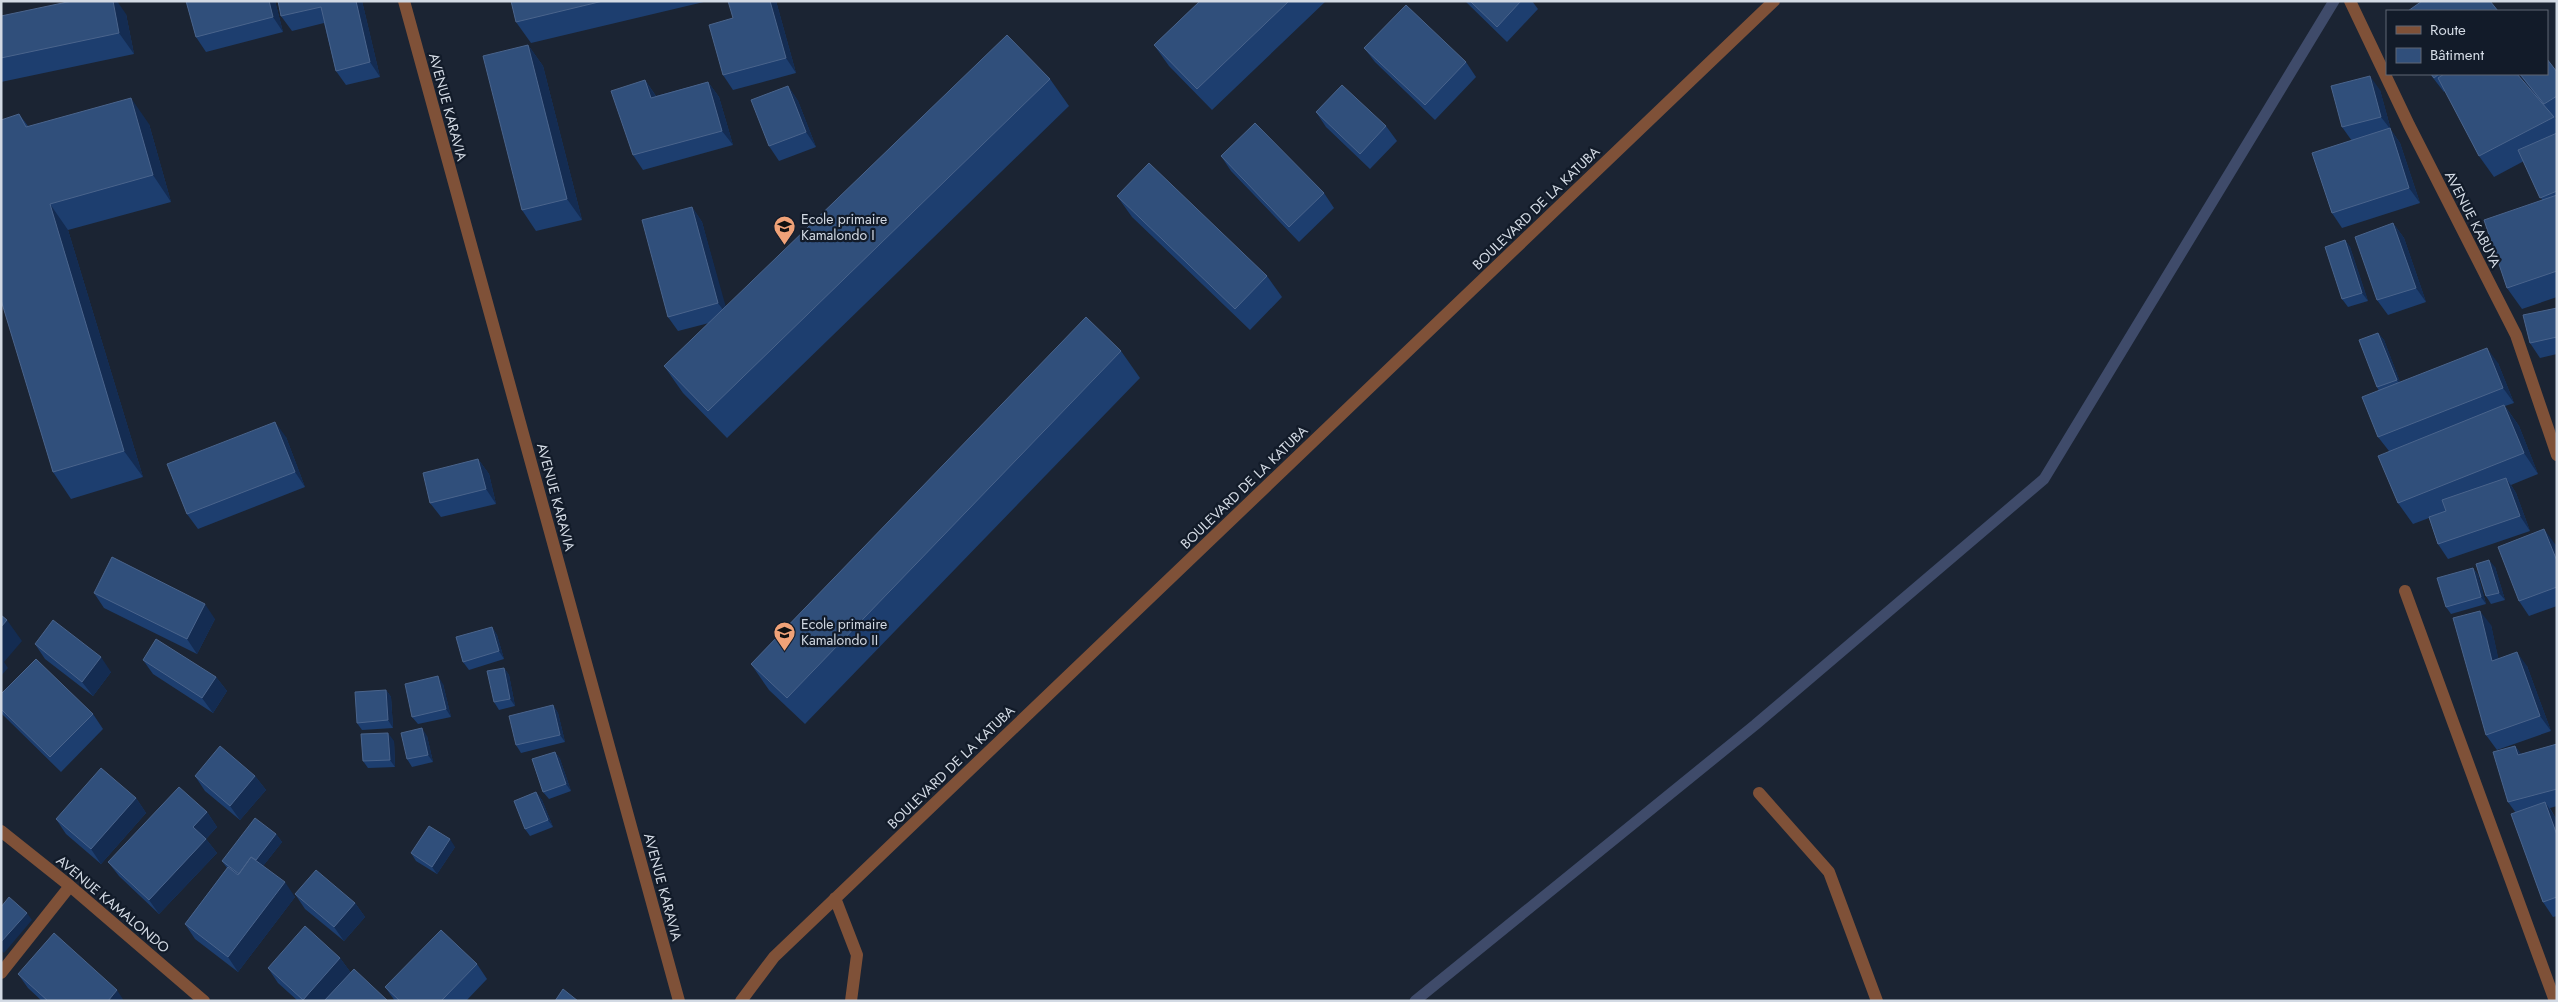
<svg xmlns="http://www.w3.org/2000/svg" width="2558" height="1002" font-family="Jost,sans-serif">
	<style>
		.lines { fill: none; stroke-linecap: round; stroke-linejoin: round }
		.stream { stroke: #3f4b6a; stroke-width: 11 }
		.minor { stroke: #7f5138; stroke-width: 12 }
		.wall { fill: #1d3e6f }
		.shaded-wall { fill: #142c52 }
		.building { fill: #304f7b; stroke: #4a648c }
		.labels { text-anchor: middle; stroke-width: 4.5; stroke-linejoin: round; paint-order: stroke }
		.street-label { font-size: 14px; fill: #d3dae4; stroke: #121b29 }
		.poi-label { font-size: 14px; fill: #d3dae4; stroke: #121b29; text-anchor: start }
	</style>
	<rect width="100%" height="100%" fill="#1b2433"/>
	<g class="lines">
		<path class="stream" d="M1415 1001 1755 725 2044 479 2334 1"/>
		<path class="minor" d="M404 1 679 1001
			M2350 1 2409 125 2516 335 2557 455
			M2405 591 2555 1001
			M1759 793 1829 872 1877 1001
			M1 831 70 886 204 1001
			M835 898 857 955 851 1001
			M1 973 70 886
			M741 1001 774 957 1774 1"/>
	</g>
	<path class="wall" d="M186 1H275L283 32 206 52 196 37Z
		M278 1H362L380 77 346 85 336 71 324 23 292 31 281 16Z
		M511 1H708L531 43 516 22Z
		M776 1 796 73 733 90 723 75 733 18Z
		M1200 1H1326L1212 110 1169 66 1154 45Z
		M1465 1H1532L1538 9 1507 42Z
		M126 14 134 54 1 82V16Z
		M528 45 543 66 582 220 536 231 522 210Z
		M1364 48 1466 62 1476 77 1435 120 1375 62Z
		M2557 72V117L2555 118 2557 120V297L2522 309 2507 288 2542 200 2524 161 2494 177 2479 156 2445 91 2444 92 2430 74H2517L2540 101 2519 74H2547Z
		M1050 79 1069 106 727 438 683 393 664 366 709 323 678 331 668 317 692 207 702 222 725 307Z
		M645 80 656 96 708 82 719 97 733 145 643 170 633 155Z
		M788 86 798 101 816 147 779 161 769 146Z
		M2380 90 2391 130 2400 143 2420 203 2342 228 2332 213 2352 141 2342 127Z
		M1316 112 1386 126 1397 141 1370 169 1326 127Z
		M19 114 28 126 149 124 171 202 68 230 143 477 71 499 53 472Z
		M1221 156 1324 193 1334 208 1299 242 1231 171Z
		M1117 196 1267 276 1282 297 1250 330 1132 217Z
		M2393 223 2404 238 2426 302 2388 315 2377 300Z
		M2345 240 2350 247 2368 301 2348 307 2342 299Z
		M2557 308V354L2540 358 2530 343Z
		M2378 333 2384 340 2400 382 2498 363 2514 403 2505 406 2519 426 2538 474 2511 485 2516 493 2530 531 2448 559 2438 544 2429 518 2413 524 2398 503 2389 451 2378 437 2379 391 2377 387Z
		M1121 351 1140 378 805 724 769 690 751 664Z
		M286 437 305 487 198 529 187 514Z
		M478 459 489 474 496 504 441 517 430 503Z
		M2555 544 2557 549V606L2529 616 2519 601Z
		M2495 567 2505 600 2491 604 2486 596Z
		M2473 568 2478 575 2486 604 2451 614 2446 607Z
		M94 593 215 619 197 654 104 608Z
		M2491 625 2498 658 2527 666 2551 731 2497 750 2486 735Z
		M492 627 497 635 504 659 469 670 463 662Z
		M35 644 111 672 93 696 45 659Z
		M143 660 216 677 227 691 213 713 153 674Z
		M504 668 509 675 515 706 499 710 494 702Z
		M443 684 451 717 418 724 412 717Z
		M386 690 391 697 393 728 362 730 357 723Z
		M1 694 93 714 103 729 61 772 4 716 1 713Z
		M553 705 558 713 565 742 521 753 516 745Z
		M427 736 433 762 412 767 407 759Z
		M394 741 395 767 368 768 363 761Z
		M2557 744V806L2550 808 2555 817 2557 820V916L2553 917 2543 902 2516 813 2508 802 2515 746 2521 754Z
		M555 752 560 759 571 791 549 799 543 792Z
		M195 776H255L266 790 240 820 205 791Z
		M536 792 542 800 553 827 530 836 525 829Z
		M136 798 146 813 101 864 66 834 56 819Z
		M207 812 217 827 206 839 217 853 159 914 119 876 108 862Z
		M276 834 282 842 263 866 295 897 238 972 195 939 185 924 227 868 222 861Z
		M455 847 437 874 416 861 411 853Z
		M295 894 355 903 365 917 344 941 305 909Z
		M340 958 351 973 388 1001H298L278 983 268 968Z
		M477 964 487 979 466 1001H395L385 987Z
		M18 974 124 1001H42L28 988Z"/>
	<path class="shaded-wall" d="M113 1H117L126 14 134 54 119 33Z
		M269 1H275L283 32 273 17Z
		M356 1H362L380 77 370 62Z
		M770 1H776L796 73 786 58Z
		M528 45 543 66 582 220 567 199Z
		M2370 76 2380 90 2391 130 2400 143 2420 203 2409 188 2391 130 2381 117Z
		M645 80 655 95 662 112 651 98Z
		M708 82 719 97 733 145 722 131Z
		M788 86 798 101 816 147 806 132Z
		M131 98 149 124 171 202 153 175Z
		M50 204 68 230 143 477 124 451Z
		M692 207 702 222 729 318 718 303Z
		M2393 223 2404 238 2426 302 2416 288Z
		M2345 240 2350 247 2368 301 2362 293Z
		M2378 333 2384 340 2402 387 2397 380Z
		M2487 348 2498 363 2514 403 2503 388Z
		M2504 405 2519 426 2538 474 2524 453Z
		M275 422 286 437 305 487 295 472Z
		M478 459 489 474 496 504 486 489Z
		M2506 478 2516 493 2530 531 2520 516Z
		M2544 529 2555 544 2557 549V561Z
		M2489 560 2495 567 2505 600 2499 593Z
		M2473 568 2478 575 2486 604 2481 597Z
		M205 604 215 619 197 654 187 639Z
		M2480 611 2491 625 2502 675 2492 661Z
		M7 620 22 641 4 662 8 668 1 676V627Z
		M492 627 497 635 504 659 499 651Z
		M2517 652 2527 666 2551 731 2540 716Z
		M101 657 111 672 93 696 82 682Z
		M504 668 509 675 515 706 510 699Z
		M438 676 443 684 451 717 446 709Z
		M216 677 227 691 213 713 202 698Z
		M386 690 391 697 393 728 388 720Z
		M553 705 558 713 565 742 560 735Z
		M422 728 427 736 433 762 428 755Z
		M388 733 394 741 395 767 390 760Z
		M2515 746 2526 760 2518 755Z
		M555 752 560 759 571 791 566 784Z
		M255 776 266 790 240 820 230 806Z
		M536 792 542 800 553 827 548 820Z
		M136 798 146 813 101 864 91 849Z
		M2545 802 2557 820V835Z
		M207 812 217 827 203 842 193 827Z
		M276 834 282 842 248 885 243 877Z
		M206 839 217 853 159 914 149 900Z
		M450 839 455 847 437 874 432 867Z
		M285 882 295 897 238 972 228 957Z
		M355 903 365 917 344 941 334 927Z
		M27 913 32 920 4 953 1 950V942Z
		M340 958 351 973 326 1001H304L303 1000Z
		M117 990 124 1001H108Z"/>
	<path class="building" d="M72 1H113L119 33 1 58V16Z
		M186 1H269L273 17 196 37Z
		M278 1H356L370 62 336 71 321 7 281 16Z
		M511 1H603L516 22Z
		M728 1H770L786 58 723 75 709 25 733 18Z
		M1200 1H1289L1197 89 1154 45Z
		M1470 1H1521L1497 27Z
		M2422 1H2490L2498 11H2408Z
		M1406 5 1466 62 1425 105 1364 48Z
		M1007 35 1050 79 708 411 664 366Z
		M528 45 567 199 522 210 483 56Z
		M2547 59 2557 72V96L2544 104 2520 74H2547Z
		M2431 74H2439L2434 78Z
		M2444 74H2517L2554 117 2479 156 2438 78Z
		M2370 76 2381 117 2342 127 2331 86Z
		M645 80 651 98 708 82 722 131 633 155 611 91Z
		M1342 85 1386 126 1360 154 1316 112Z
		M788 86 806 132 769 146 751 100Z
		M131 98 153 175 50 204 124 451 53 472 1 300V120L19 114 26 127Z
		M1255 123 1324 193 1289 227 1221 156Z
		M2390 128 2409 188 2332 213 2312 153Z
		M2557 133V191L2540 198 2518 150Z
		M1149 163 1267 276 1235 309 1117 196Z
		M2557 195V271L2507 288 2484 220Z
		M692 207 718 303 668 317 642 220Z
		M2393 223 2416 288 2377 300 2355 237Z
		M2345 240 2362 293 2342 299 2325 247Z
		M2557 308V337L2530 343 2523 315Z
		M1086 317 1121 351 787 698 751 664Z
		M2378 333 2397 380 2377 387 2359 340Z
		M2487 348 2503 388 2378 437 2362 397Z
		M2504 405 2524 453 2398 503 2378 456Z
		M275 422 295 472 187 514 167 464Z
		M478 459 486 489 430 503 423 473Z
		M2506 478 2520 516 2438 544 2429 517 2446 511 2442 500Z
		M2544 529 2557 561V587L2519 601 2498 547Z
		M112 557 205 604 187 639 94 593Z
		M2489 560 2499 593 2486 596 2476 564Z
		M2473 568 2481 597 2446 607 2437 578Z
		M2480 611 2492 661 2517 652 2540 716 2486 735 2453 618Z
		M1 615 7 620 1 627Z
		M53 620 101 657 82 682 35 644Z
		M492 627 499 651 463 662 456 637Z
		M156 639 216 677 202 698 143 660Z
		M36 659 93 714 50 757 1 709V694Z
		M504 668 510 699 494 702 487 671Z
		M438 676 446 709 412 717 405 684Z
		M386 690 388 720 357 723 355 692Z
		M553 705 560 735 516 745 509 716Z
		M422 728 428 755 407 759 401 733Z
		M388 733 390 760 363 761 361 734Z
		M2557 744V789L2508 802 2493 752 2515 746 2518 755Z
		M220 746 255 776 230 806 195 776Z
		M555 752 566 784 543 792 532 759Z
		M101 768 136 798 91 849 56 819Z
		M179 787 207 812 193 827 206 839 149 900 108 862Z
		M536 792 548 820 525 829 514 801Z
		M2545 802 2557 835V897L2543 902 2511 814Z
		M255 818 276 834 256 860 251 857 239 874 222 861Z
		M429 826 450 839 432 867 411 853Z
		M251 857 285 882 228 957 185 924 228 867 238 875Z
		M316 870 355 903 334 927 295 894Z
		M9 897 27 913 1 942V907Z
		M305 926 340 958 303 1000 268 968Z
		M441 930 477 964 441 1001H400L385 987Z
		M54 933 117 990 108 1001H48L18 974Z
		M354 969 388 1001H324Z
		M563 989 578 1001H555Z"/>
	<defs>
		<symbol id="school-pin" viewBox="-11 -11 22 30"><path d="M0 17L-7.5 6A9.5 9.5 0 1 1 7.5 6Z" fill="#f0a278" stroke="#121b29"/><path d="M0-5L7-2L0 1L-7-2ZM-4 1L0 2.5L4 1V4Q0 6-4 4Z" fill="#111"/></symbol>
	</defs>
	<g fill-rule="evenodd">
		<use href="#school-pin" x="772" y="214" width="25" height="34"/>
		<use href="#school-pin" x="772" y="620" width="25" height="34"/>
	</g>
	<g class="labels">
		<g class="street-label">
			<text transform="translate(448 107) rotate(75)" y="5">AVENUE KARAVIA</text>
			<text transform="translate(1536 208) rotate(-44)" y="5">BOULEVARD DE LA KATUBA</text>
			<text transform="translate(2473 219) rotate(63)" y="5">AVENUE KABUYA</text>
			<text transform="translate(1244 487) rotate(-44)" y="5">BOULEVARD DE LA KATUBA</text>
			<text transform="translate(556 497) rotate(75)" y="5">AVENUE KARAVIA</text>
			<text transform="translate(951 767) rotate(-44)" y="5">BOULEVARD DE LA KATUBA</text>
			<text transform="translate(663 887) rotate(75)" y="5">AVENUE KARAVIA</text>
			<text transform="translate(113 904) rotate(40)" y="5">AVENUE KAMALONDO</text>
		</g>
		<g class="poi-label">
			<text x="801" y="224">Ecole primaire<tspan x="801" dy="16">Kamalondo I</tspan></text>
			<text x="801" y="629">Ecole primaire<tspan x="801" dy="16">Kamalondo II</tspan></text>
		</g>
	</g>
	<rect width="2558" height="1002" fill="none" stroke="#d3dae4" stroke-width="5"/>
	<rect x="2386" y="10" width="162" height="65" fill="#121b29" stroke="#5f6774"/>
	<rect x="2396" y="26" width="25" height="8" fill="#7f5138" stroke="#5f6774"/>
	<text x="2430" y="35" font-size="15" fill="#d3dae4">Route</text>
	<rect x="2396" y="48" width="25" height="15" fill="#304f7b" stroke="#5f6774"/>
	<text x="2430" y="60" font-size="15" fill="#d3dae4">Bâtiment</text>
</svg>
